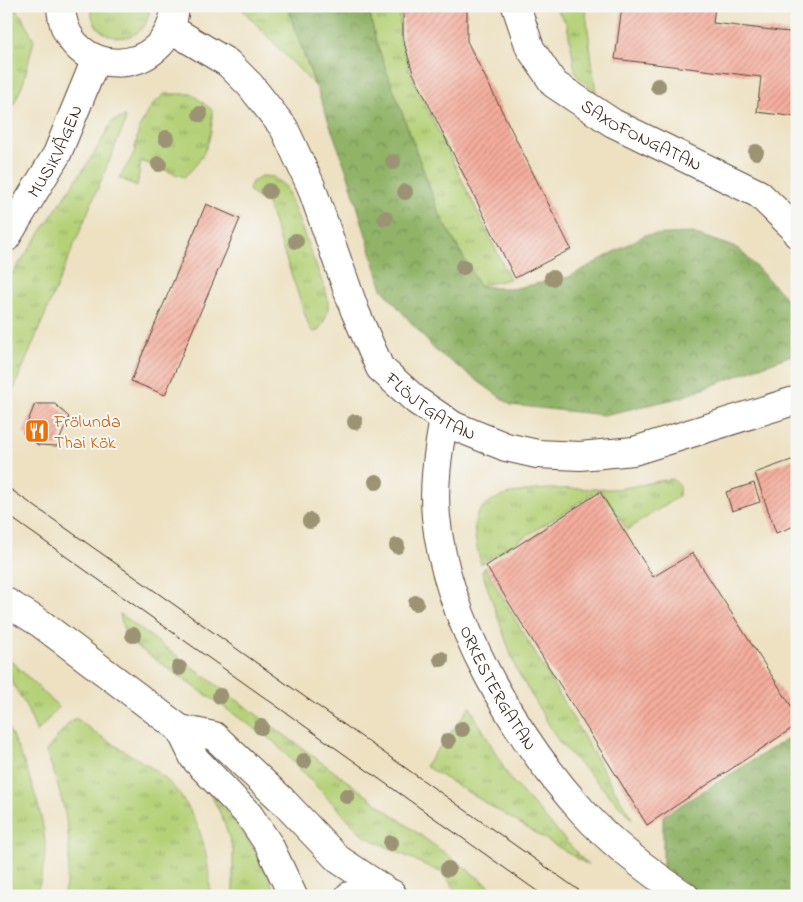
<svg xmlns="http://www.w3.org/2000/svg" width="803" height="902" font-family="'Indie Flower',sans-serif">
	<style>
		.grass { fill: url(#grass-tufts); stroke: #787e4b }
		.forest { fill: url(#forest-crowns); stroke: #666e43 }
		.building { fill: url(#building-hatch) }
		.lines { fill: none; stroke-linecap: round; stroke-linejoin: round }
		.minor-casing { stroke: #564537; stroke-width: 30 }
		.minor { stroke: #fff; stroke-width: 28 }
		.tram { stroke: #3b2a1e; stroke-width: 1 }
		.tree { fill: #9c9374 }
		.labels { text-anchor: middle; stroke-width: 4; stroke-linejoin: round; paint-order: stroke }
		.street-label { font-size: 18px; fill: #3b2a1e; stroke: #f6f6f2 }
		.food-label { font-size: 18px; fill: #c56008; stroke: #f6f6f2; text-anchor: start }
	</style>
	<defs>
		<pattern id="grass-tufts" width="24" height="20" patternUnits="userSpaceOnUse" patternTransform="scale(1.25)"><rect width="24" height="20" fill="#b5d178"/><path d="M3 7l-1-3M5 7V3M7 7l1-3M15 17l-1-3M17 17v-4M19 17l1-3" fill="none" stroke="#94aa62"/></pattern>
		<pattern id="forest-crowns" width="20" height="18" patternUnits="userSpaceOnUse" patternTransform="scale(1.25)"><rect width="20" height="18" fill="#90b368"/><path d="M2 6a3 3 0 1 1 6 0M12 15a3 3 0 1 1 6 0" fill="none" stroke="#779255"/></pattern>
		<pattern id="building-hatch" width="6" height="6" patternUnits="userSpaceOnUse" patternTransform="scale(1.25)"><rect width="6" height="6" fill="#f5ad9d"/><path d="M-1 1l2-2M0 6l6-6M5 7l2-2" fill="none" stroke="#c88d7f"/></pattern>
	</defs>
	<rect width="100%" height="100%" fill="#f6f6f2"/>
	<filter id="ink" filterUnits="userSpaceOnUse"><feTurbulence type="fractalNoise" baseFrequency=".02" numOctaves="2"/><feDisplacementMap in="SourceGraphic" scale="10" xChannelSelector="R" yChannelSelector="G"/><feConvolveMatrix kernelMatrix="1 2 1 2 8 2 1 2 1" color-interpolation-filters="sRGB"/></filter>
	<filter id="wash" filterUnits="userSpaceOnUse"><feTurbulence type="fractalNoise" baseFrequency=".0096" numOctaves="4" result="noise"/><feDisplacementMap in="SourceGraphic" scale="20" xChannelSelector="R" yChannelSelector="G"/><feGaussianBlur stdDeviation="1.12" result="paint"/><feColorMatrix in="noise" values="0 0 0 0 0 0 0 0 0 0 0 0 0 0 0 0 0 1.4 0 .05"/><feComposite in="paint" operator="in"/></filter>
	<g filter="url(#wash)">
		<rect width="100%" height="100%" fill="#ede1c2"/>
		<path class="grass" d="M6 6H13L23 18 34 40 23 83 6 122Z
			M91 6H149C152 47 90 49 91 6Z
			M239 6H287L315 86Z
			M368 6H400V39L412 77 510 279 479 286 439 213 376 42Z
			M554 6H585L596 93 576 75 567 24Z
			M165 94H192L212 110C213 138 205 159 184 177L141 161 137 186 119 178 134 154 139 128 153 104Z
			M125 117V123L6 408V283L91 158 113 121Z
			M262 176 273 177 286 187 326 292C331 308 327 318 318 331L313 332 310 329 267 203 252 194 249 189 252 182Z
			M673 479 679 485V496L627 530 600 490 481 564C478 551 471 528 477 515 494 481 580 490 612 489 632 488 653 481 673 479Z
			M485 567 618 796 632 819 559 742 516 669 482 572Z
			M120 614 503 896H461L442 873 364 836 274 742 126 639Z
			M6 656 59 707 37 732 26 706 6 672Z
			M470 707 510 779 588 865 425 766Z
			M76 718C101 739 130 753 156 771 195 800 210 849 210 896H63C78 847 63 797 46 751L69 723Z
			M6 724C23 756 47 817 45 854 44 868 40 882 36 896H6Z
			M208 789C235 823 263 854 276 896H233V850L223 819Z"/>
		<path class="forest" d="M287 6H368L376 42 439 213 479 286 511 289 569 277 645 235 693 233 739 249 784 296 797 323V353L679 398 604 415 511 405 435 350 382 289 348 175Z
			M797 733V896H704L663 867V816Z"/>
		<g id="blocks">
			<path class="building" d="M403 6H467V41L571 249 515 278 413 73 403 39Z
				M622 6H715L713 23 797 33V117L757 112 761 77 615 59Z
				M206 204 240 219 165 395 131 381Z
				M35 404H55L69 417 57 446 38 445 23 433Z
				M797 458V525L776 533 755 473Z
				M754 483 760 502 732 511 726 492Z
				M600 492 653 577 693 553 797 715V725L647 825 486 566Z"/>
		</g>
	</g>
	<g filter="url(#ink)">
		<use href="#blocks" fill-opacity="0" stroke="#564537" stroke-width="1"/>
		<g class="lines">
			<defs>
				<g id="minor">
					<path d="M61 6C64 81 170 82 175 6"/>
					<path id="s1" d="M516 6 530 48 554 84 613 123 759 194 794 228 797 234"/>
					<path id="s2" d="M171 29 228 63 250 85 284 128 311 186 355 311 380 368 417 401 454 426 506 447 537 454 580 456 634 451 797 400"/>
					<path id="s3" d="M6 238 57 154 96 59"/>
					<path id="s4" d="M444 419C438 451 433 484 436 517 446 619 515 737 583 812 612 844 649 872 685 896"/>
					<path d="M6 602 40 623 180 729 194 758 249 815 269 845 293 896"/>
					<path d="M180 729 214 736 282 800 338 859 389 893"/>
					<path d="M349 896 372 892 392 894"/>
				</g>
			</defs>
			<use href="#minor" class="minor-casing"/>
			<use href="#minor" class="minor"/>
			<path class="tram" d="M6 486 587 896
				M6 514 544 896"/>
		</g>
		<g class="tree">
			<circle cx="658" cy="86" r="8"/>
			<circle cx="200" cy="114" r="8"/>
			<circle cx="166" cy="138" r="8"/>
			<circle cx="756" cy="152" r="8"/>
			<circle cx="393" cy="162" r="8"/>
			<circle cx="159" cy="164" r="8"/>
			<circle cx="269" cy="191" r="8"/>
			<circle cx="405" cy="192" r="8"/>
			<circle cx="385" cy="218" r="8"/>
			<circle cx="296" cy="241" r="8"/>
			<circle cx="463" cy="267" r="8"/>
			<circle cx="552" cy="278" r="8"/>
			<circle cx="355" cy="422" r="8"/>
			<circle cx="376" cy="482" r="8"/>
			<circle cx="310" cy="521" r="8"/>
			<circle cx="397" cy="546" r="8"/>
			<circle cx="416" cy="603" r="8"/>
			<circle cx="133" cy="635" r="8"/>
			<circle cx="441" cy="659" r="8"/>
			<circle cx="179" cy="668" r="8"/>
			<circle cx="220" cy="696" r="8"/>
			<circle cx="261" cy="727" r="8"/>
			<circle cx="462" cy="729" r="8"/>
			<circle cx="448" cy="741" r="8"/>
			<circle cx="304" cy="761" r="8"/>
			<circle cx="347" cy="796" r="8"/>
			<circle cx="391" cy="843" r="8"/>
			<circle cx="448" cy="869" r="8"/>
		</g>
	</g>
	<defs>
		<symbol id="restaurant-square" viewBox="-11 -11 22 22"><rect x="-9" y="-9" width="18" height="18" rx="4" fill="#e8710a" stroke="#f6f6f2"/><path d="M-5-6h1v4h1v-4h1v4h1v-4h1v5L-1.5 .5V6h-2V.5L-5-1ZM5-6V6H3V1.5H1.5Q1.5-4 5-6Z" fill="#fff"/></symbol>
	</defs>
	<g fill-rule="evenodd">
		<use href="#restaurant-square" x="23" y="417" width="28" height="28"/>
	</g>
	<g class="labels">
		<g class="street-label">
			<text dy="6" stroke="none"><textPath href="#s1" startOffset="189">SAXOFONGATAN</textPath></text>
			<text dy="6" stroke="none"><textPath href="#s3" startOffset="100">MUSIKVÄGEN</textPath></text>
			<text dy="6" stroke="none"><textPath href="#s2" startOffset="475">FLÖJTGATAN</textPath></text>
			<text dy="6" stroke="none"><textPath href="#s4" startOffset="282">ORKESTERGATAN</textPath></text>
		</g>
		<g class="food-label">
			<text x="54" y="427">Frölunda<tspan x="54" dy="21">Thai Kök</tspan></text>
		</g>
	</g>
	<rect width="803" height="902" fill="none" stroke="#f6f6f2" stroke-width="25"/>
</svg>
